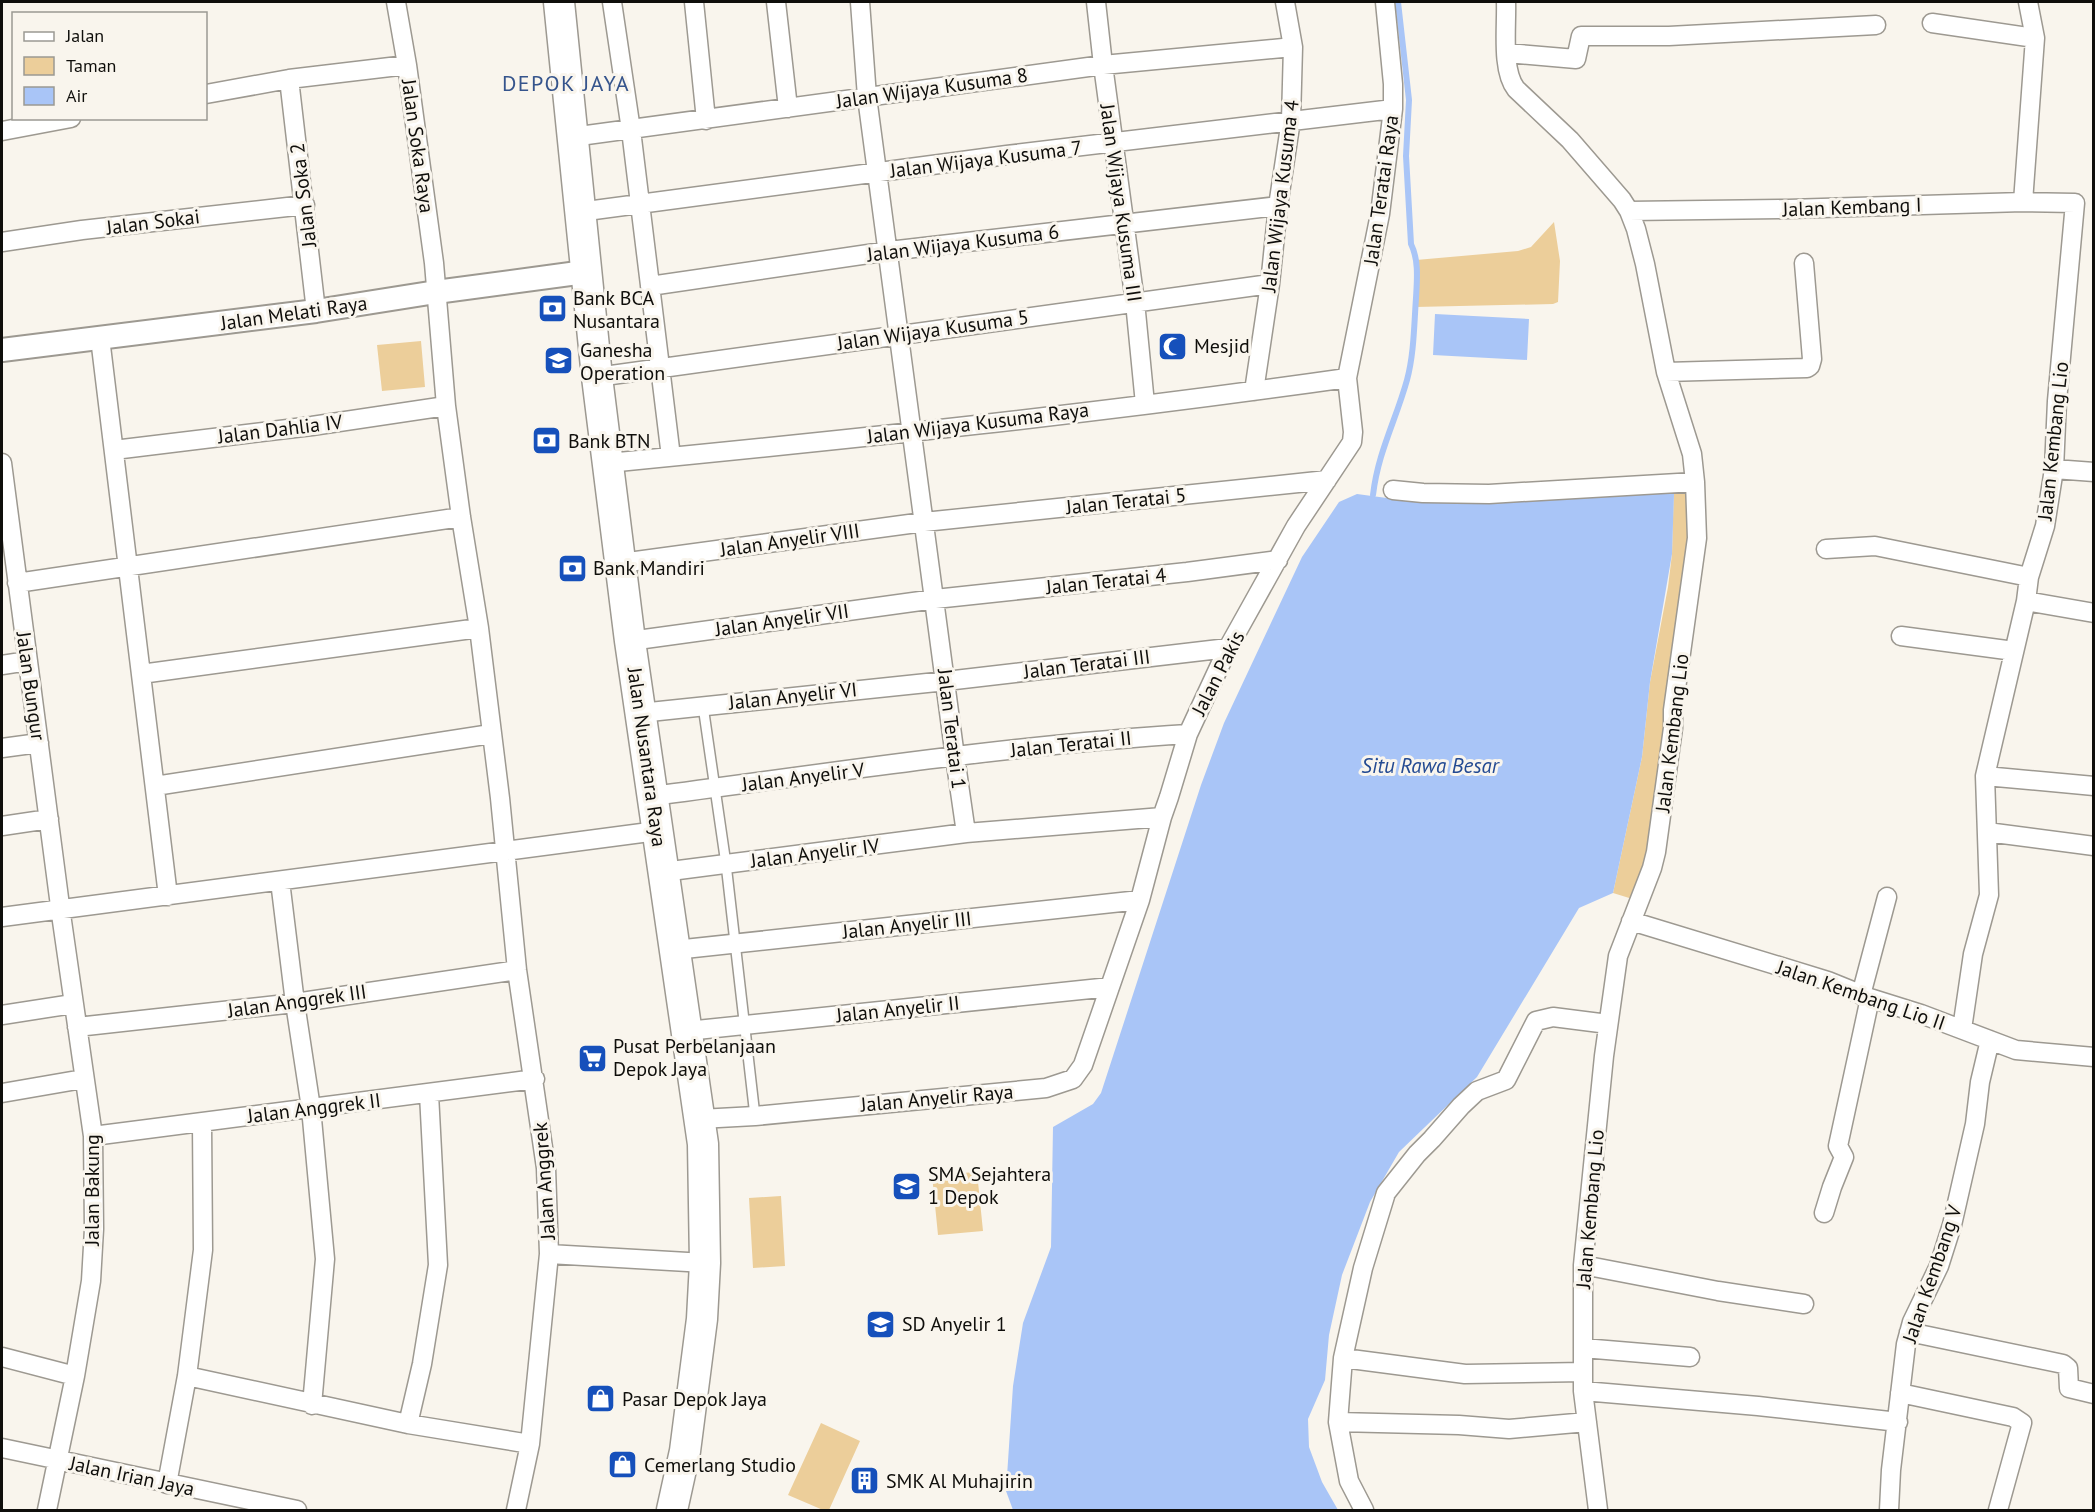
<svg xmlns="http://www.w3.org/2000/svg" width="2095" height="1512" font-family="'PT Sans',sans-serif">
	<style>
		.green { fill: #ecce9a }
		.water { fill: #a9c5f7 }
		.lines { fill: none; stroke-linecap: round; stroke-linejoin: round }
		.stream { stroke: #a9c5f7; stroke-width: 6 }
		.service-casing { stroke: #9d9991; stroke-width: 12 }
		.minor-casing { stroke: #9d9991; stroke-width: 21 }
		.tertiary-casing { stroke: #9d9991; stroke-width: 26 }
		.trunk-casing { stroke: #9d9991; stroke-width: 33 }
		.service { stroke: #fff; stroke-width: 9 }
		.minor { stroke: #fff; stroke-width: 18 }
		.tertiary { stroke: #fff; stroke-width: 22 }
		.trunk { stroke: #fff; stroke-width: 30 }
		.labels { text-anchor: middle; stroke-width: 6; stroke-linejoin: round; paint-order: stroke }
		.street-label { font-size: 20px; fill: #0f0e0b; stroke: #f9f5ed }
		.poi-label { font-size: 20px; fill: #0f0e0b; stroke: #f9f5ed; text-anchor: start }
		.water-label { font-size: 21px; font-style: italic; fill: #234a92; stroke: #f9f5ed }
		.quarter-label { font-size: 22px; letter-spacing: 1.5px; fill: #35548c; stroke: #f9f5ed }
	</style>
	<rect width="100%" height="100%" fill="#f9f5ed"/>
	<path class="green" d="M1554 222 1560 261 1558 302 1553 304 1415 307 1416 260 1518 251 1531 247Z
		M421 341 425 387 382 391 377 345Z
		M1695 482 1684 633 1639 901 1613 893 1642 757 1650 682 1668 587 1672 554 1674 484Z
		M977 1172 983 1231 938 1235 932 1175Z
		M781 1196 785 1266 753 1268 749 1198Z
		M821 1423 860 1441 829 1510H823L788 1495Z"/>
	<path class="water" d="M1435 314 1529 319 1527 360 1433 355Z
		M1666 489 1674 494 1672 554 1650 682 1642 757 1613 893 1579 908 1477 1077 1399 1152 1370 1202 1342 1275 1329 1335 1325 1380 1308 1419 1309 1447 1322 1482 1338 1510H1013L1006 1491 1013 1386 1023 1323 1051 1247 1053 1127 1093 1104 1101 1093 1201 785 1224 723 1302 557 1339 502 1357 494 1409 501Z"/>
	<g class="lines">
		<path class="stream" d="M1373 495C1378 452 1396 420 1407 380 1414 354 1414 326 1416 298 1417 280 1419 260 1411 244L1406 156 1409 100 1398 2"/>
		<defs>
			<path id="service" d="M703 706 726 864 755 1116"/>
			<path id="minor" d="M396 2 407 65 434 263 446 406 461 517 479 628 500 798 517 970 546 1168 549 1254 530 1444 516 1510
				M612 2 631 130 671 457
				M694 2 706 120
				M776 2 788 108
				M860 2 867 97 955 757 966 833
				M1096 2 1103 65 1135 302 1145 404
				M1506 2C1507 26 1501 70 1516 89L1570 140 1622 200 1629 211 1636 229 1645 264 1666 372 1692 454 1695 482 1697 538 1673 710V728L1656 852 1652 868 1618 956 1604 1056 1583 1265V1391L1598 1510
				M1932 23 2035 38
				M1507 53 1576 59 1581 36H1669L1876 25
				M289 79 316 311
				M206 94 289 79 407 65
				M2 131 71 118
				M572 137 1103 65 1293 47
				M2023 202 2035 38 2028 2
				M1629 211 1788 209 2023 202 2075 203 2057 401 2054 469 2045 526 2029 577 2026 601 1985 776 1989 895 1973 954 1962 1029
				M579 212 1007 155 1393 109
				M2 242 82 230 305 205
				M650 286 889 251 1278 206
				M100 338 168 896
				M1666 372 1807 368 1810 366 1812 359 1804 263
				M597 377 1270 284
				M1254 391 1270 284 1278 206 1291 120 1293 47 1285 2
				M114 450 312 426 446 406
				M2 463 62 921 93 1136 94 1229 91 1281 75 1376 47 1510
				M608 463C855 439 1102 413 1347 378
				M2054 469 2094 472
				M1393 490 1423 493 1489 494 1695 482
				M1826 549 1875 546 2029 577
				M621 563 924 522 1327 480
				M17 583 461 517
				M2026 601 2094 613
				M1901 636 2014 651
				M630 641 935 599 1187 572 1278 560
				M2 665 28 661
				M141 674 479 628
				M640 713 946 681 1228 648
				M2 748 39 743
				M1985 776 2094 786
				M155 786 491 734
				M652 796C830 773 1009 745 1188 734
				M2 826 49 819
				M1987 832 2094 846
				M663 872 966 833 1162 817
				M280 881 295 1003 311 1108 325 1259 312 1405
				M2 917 657 831
				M1631 921 1828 981 1870 998 1921 1014 2016 1050 2094 1057
				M675 950 1140 900
				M1861 995 1887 897
				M2 1015 73 1004
				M77 1027 295 1003 517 970
				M687 1031 1110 987
				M2 1093 83 1079
				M700 1119 755 1116 1046 1088 1073 1079 1083 1065 1140 900 1162 817 1169 797 1188 734 1228 648 1296 526 1352 442 1353 432 1347 378 1380 214 1393 109V84L1385 2
				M93 1136 535 1079
				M1824 1213 1832 1187 1844 1157 1838 1146 1870 998
				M549 1254 705 1263
				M1583 1265 1718 1291 1804 1304
				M1909 1332 2063 1364 2068 1368 2069 1388 2094 1394
				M1583 1348 1690 1357
				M2 1357 75 1376
				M1343 1358 1465 1374 1583 1372
				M187 1376 408 1424 530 1444
				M1583 1391 1758 1406 1898 1422
				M1900 1393 2013 1417 2022 1423 1998 1510
				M1338 1422 1459 1425 1509 1429 1587 1422
				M408 1424 422 1364 438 1265 429 1094
				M2 1448 297 1510
				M167 1484 187 1376 203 1250 202 1123
				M1364 1510 1349 1481 1338 1422 1343 1358 1363 1268 1386 1193 1417 1154 1432 1139 1461 1106 1477 1091 1506 1080 1536 1021 1553 1017 1608 1024
				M1889 1510 1891 1470 1906 1344 1912 1322 1939 1266 1952 1225 1975 1124 1980 1082 1990 1040"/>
			<path id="tertiary" d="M2 350 316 311 436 292 585 272"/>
			<path id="trunk" d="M559 2 597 377 630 641 703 1144 705 1263 702 1319 685 1451 672 1510"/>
		</defs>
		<use href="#service" class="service-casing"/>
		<use href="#minor" class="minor-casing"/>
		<use href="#tertiary" class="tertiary-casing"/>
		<use href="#trunk" class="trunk-casing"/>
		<use href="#service" class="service"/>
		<use href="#minor" class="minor"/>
		<use href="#tertiary" class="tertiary"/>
		<use href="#trunk" class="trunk"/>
	</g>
	<defs>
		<symbol id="bank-square" viewBox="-11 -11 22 22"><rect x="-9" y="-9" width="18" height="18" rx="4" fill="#1650bb" stroke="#f9f5ed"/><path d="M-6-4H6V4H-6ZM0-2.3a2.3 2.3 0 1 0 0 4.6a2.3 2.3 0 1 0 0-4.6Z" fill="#fff"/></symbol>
		<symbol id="mosque-square" viewBox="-11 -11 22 22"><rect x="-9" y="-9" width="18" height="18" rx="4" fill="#1650bb" stroke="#f9f5ed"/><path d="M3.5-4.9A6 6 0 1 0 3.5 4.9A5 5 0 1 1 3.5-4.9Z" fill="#fff"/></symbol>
		<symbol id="school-square" viewBox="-11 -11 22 22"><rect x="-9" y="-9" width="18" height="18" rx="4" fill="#1650bb" stroke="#f9f5ed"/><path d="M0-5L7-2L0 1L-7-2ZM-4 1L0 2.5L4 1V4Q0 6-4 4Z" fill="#fff"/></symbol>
		<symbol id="supermarket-square" viewBox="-11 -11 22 22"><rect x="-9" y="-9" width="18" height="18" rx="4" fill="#1650bb" stroke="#f9f5ed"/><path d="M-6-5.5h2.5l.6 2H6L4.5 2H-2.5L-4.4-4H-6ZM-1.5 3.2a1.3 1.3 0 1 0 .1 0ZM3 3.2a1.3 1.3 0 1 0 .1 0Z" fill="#fff"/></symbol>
		<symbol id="shop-square" viewBox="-11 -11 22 22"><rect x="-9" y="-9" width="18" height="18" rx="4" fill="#1650bb" stroke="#f9f5ed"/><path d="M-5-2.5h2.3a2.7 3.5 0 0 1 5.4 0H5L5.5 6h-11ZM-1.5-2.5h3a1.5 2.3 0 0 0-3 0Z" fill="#fff"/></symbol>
		<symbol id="building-square" viewBox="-11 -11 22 22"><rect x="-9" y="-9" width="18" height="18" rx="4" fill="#1650bb" stroke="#f9f5ed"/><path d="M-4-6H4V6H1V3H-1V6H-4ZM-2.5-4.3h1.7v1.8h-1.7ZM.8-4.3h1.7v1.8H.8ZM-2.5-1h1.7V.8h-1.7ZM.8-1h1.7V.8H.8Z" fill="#fff"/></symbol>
	</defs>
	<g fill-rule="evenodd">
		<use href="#bank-square" x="536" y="292" width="33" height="33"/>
		<use href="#mosque-square" x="1156" y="330" width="33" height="33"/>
		<use href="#school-square" x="542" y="344" width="33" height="33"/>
		<use href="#bank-square" x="530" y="424" width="33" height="33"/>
		<use href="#bank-square" x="556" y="552" width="33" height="33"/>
		<use href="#supermarket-square" x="576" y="1042" width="33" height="33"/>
		<use href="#school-square" x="890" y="1170" width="33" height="33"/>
		<use href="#school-square" x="864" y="1308" width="33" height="33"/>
		<use href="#shop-square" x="584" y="1382" width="33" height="33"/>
		<use href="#shop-square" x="606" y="1448" width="33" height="33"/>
		<use href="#building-square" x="848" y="1464" width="33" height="33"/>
	</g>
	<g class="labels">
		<g class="street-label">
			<text transform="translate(932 88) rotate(-8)" y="7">Jalan Wijaya Kusuma 8</text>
			<text transform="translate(418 146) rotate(82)" y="7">Jalan Soka Raya</text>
			<text transform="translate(986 159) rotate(-7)" y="7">Jalan Wijaya Kusuma 7</text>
			<text transform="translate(1381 190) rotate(-82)" y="7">Jalan Teratai Raya</text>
			<text transform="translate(303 195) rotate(-97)" y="7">Jalan Soka 2</text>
			<text transform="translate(1280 196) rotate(-83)" y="7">Jalan Wijaya Kusuma 4</text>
			<text transform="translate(1121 203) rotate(82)" y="7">Jalan Wijaya Kusuma III</text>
			<text transform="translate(1852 207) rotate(-2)" y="7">Jalan Kembang I</text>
			<text transform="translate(153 222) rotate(-7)" y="7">Jalan Sokai</text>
			<text transform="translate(963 243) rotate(-7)" y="7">Jalan Wijaya Kusuma 6</text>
			<text transform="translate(294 313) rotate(-8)" y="7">Jalan Melati Raya</text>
			<text transform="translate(933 330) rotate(-8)" y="7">Jalan Wijaya Kusuma 5</text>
			<text transform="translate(978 423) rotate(-7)" y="7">Jalan Wijaya Kusuma Raya</text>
			<text transform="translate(280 429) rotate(-7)" y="7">Jalan Dahlia IV</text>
			<text transform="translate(2053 441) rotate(-84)" y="7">Jalan Kembang Lio</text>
			<text transform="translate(1126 501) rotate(-6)" y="7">Jalan Teratai 5</text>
			<text transform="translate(790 540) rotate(-8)" y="7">Jalan Anyelir VIII</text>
			<text transform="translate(1106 581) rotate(-6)" y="7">Jalan Teratai 4</text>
			<text transform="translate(782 620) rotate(-8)" y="7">Jalan Anyelir VII</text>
			<text transform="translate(1087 664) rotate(-7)" y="7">Jalan Teratai III</text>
			<text transform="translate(1218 673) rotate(-63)" y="7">Jalan Pakis</text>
			<text transform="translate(31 686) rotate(82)" y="7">Jalan Bungur</text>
			<text transform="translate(793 696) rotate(-6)" y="7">Jalan Anyelir VI</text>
			<text transform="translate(952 729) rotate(83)" y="7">Jalan Teratai 1</text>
			<text transform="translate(1672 733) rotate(-83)" y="7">Jalan Kembang Lio</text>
			<text transform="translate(1071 744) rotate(-6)" y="7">Jalan Teratai II</text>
			<text transform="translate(647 757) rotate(82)" y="7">Jalan Nusantara Raya</text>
			<text transform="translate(803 777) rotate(-7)" y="7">Jalan Anyelir V</text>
			<text transform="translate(815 853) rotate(-7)" y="7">Jalan Anyelir IV</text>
			<text transform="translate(907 925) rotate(-6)" y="7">Jalan Anyelir III</text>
			<text transform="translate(1861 995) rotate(19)" y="7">Jalan Kembang Lio II</text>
			<text transform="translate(297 1001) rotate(-8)" y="7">Jalan Anggrek III</text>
			<text transform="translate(898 1009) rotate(-6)" y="7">Jalan Anyelir II</text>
			<text transform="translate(937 1098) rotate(-5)" y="7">Jalan Anyelir Raya</text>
			<text transform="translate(314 1108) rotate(-7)" y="7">Jalan Anggrek II</text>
			<text transform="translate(544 1181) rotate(-94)" y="7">Jalan Anggrek</text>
			<text transform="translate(92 1190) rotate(-90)" y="7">Jalan Bakung</text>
			<text transform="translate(1590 1209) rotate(-85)" y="7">Jalan Kembang Lio</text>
			<text transform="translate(1932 1274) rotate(-71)" y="7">Jalan Kembang V</text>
			<text transform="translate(132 1476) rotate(12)" y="7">Jalan Irian Jaya</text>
		</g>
		<g class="poi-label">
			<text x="573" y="305">Bank BCA<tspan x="573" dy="23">Nusantara</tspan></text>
			<text x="1194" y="353">Mesjid</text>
			<text x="580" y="357">Ganesha<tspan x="580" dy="23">Operation</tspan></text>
			<text x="568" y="448">Bank BTN</text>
			<text x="593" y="575">Bank Mandiri</text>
			<text x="613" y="1053">Pusat Perbelanjaan<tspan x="613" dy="23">Depok Jaya</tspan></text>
			<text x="928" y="1181">SMA Sejahtera<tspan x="928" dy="23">1 Depok</tspan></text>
			<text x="902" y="1331">SD Anyelir 1</text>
			<text x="622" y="1406">Pasar Depok Jaya</text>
			<text x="644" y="1472">Cemerlang Studio</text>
			<text x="886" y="1488">SMK Al Muhajirin</text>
		</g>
		<g class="water-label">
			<text x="1430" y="773">Situ Rawa Besar</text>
		</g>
		<g class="quarter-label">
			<text x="566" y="91">DEPOK JAYA</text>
		</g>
	</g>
	<rect width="2095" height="1512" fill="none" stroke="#0f0e0b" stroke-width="6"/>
	<rect x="12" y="12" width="195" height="108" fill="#f9f5ed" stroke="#9b9993" stroke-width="1.5"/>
	<rect x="24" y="32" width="30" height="9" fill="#ffffff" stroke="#9b9993" stroke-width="1.5"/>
	<text x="66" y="42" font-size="18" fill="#0f0e0b">Jalan</text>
	<rect x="24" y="57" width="30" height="18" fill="#ecce9a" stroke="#9b9993" stroke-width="1.5"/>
	<text x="66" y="72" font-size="18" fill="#0f0e0b">Taman</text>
	<rect x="24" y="87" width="30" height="18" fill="#a9c5f7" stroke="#9b9993" stroke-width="1.5"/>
	<text x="66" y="102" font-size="18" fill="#0f0e0b">Air</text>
</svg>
